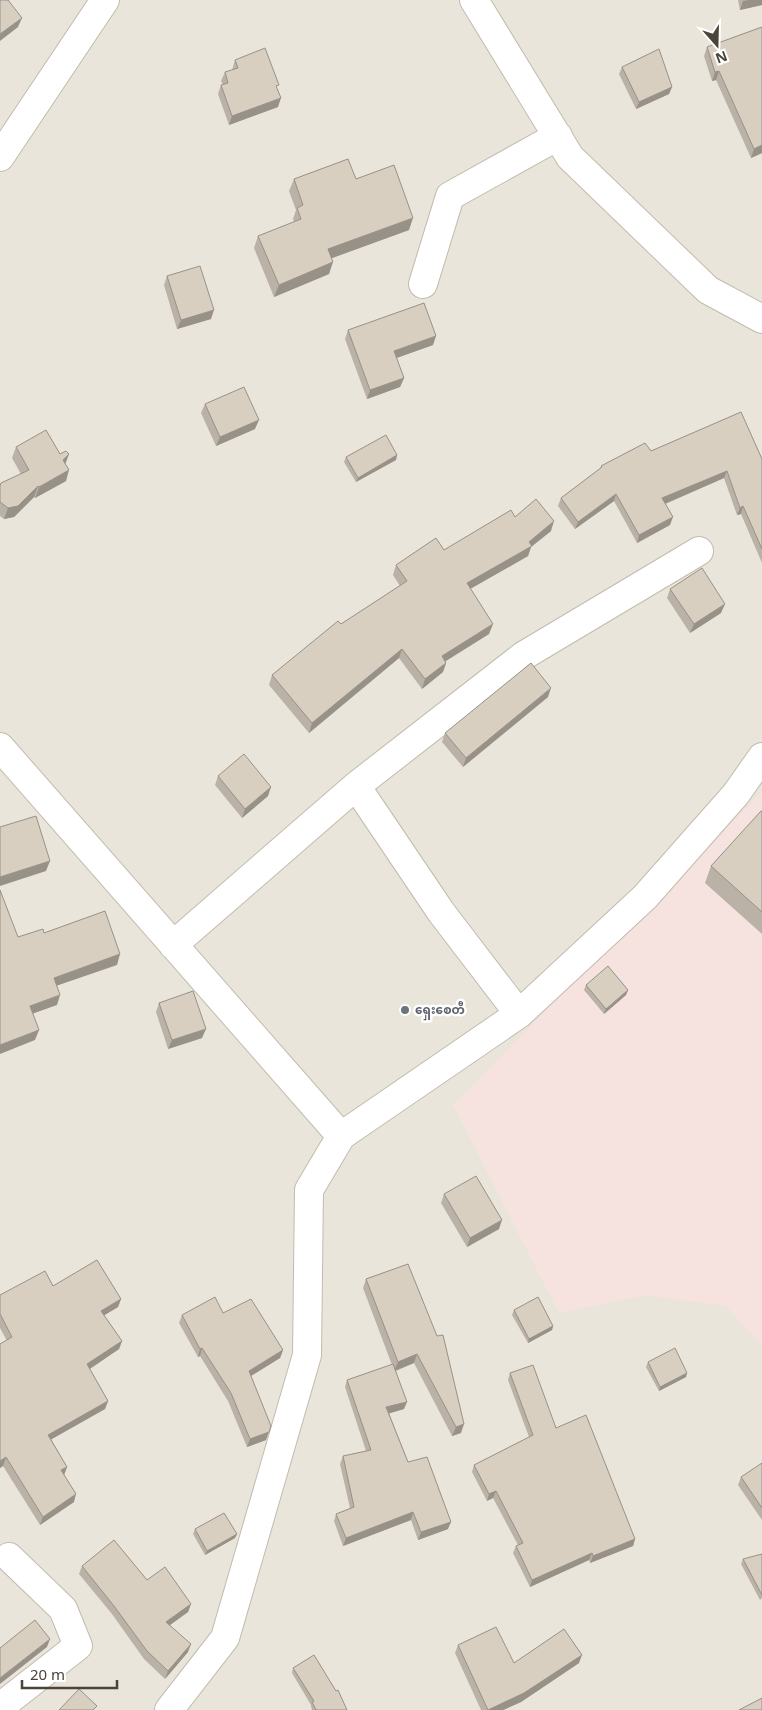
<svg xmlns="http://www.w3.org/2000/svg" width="762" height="1710" font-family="'Noto Sans','Noto Sans Myanmar',sans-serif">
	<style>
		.residential { fill: #eae5da }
		.medical { fill: #f6e3e0 }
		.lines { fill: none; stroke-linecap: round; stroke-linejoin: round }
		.minor-casing { stroke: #c2bbae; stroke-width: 30 }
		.minor { stroke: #fff; stroke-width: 28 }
		.wall { fill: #bab2a6 }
		.shaded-wall { fill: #979187 }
		.building { fill: #d8cfc1; stroke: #979187 }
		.worship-dot { fill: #6b7280; stroke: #fff; stroke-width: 2 }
		.labels { text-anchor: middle; stroke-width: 5; stroke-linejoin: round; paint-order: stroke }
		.worship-label { font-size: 12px; font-weight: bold; fill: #5b616d; stroke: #fff; text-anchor: start }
	</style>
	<rect width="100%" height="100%" fill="#f6f3ec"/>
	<path class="residential" d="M0 0H762V1710H0Z"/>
	<path class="medical" d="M762 792V1346L726 1306 646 1295 559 1313 453 1105Z"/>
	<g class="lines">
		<defs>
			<path id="minor" d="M474 0 570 157 708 290 762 319
				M0 157 105 0
				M423 284 450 196 558 136
				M0 747 341 1136
				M356 786 441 912 519 1014
				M173 945 356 786 523 656 699 551
				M0 1707 78 1646 63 1609 9 1557
				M169 1710 225 1638 307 1355 309 1190 341 1136 519 1014 645 897 736 794 762 757"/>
		</defs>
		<use href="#minor" class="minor-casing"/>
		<use href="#minor" class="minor"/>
	</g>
	<path class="wall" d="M738 0H762V5L740 10Z
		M762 27V153L751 158 716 80 712 81 704 56 707 47Z
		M235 60 277 90 278 107 229 125 218 94 221 85H223L221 81 225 72 232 70Z
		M622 67 672 87 669 94 636 109 619 74Z
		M294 179H356L409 230 332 258 329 274 274 297 254 248 258 236 294 222 293 219 296 210 289 191Z
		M167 276 211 319 177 329 164 285Z
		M348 330 433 345 396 358 404 378 400 387 367 399 345 339Z
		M205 404 255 429 216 446 201 413Z
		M16 447 60 454H69L65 463 66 481 35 498 34 497 14 517 4 519 0 516V486L21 474 12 458Z
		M651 451 762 459V563L741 514 737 515 724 478 665 504 670 525 637 543 614 501 575 529 558 506 561 498 600 469 601 466Z
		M397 455 396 460 356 482 344 462 346 457Z
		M515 517 551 531 531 547 528 556 470 589 489 634 445 661 446 663 443 672 422 689 399 658 309 733 269 685 272 675 341 624 400 586 393 575 396 565 444 550Z
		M670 589 721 613 690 633 667 598Z
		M548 697 463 767 442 742 445 733Z
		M218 776 268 796 242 818 215 785Z
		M762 811V934L705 883 711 866Z
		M586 985 628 990 626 995 604 1014 584 990Z
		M159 1003 202 1038 168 1049 156 1012Z
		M444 1194 499 1229 467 1247 441 1203Z
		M408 1264 461 1433 452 1436 414 1363 396 1371 404 1409 389 1413 408 1462 448 1529 418 1540 411 1520 343 1546 334 1521 336 1514 350 1508 340 1464 343 1456 366 1451 345 1387 347 1380 392 1365 363 1288 366 1279Z
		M53 1286 121 1299 118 1307 104 1315 122 1341 119 1349 90 1369 108 1401 105 1409 51 1439 67 1467 64 1475 74 1502 40 1525 3 1466 0 1468V1344L7 1341 0 1328V1295Z
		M514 1310 553 1326 552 1330 528 1343 512 1315Z
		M223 1313 283 1350 280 1358 251 1376 266 1440 247 1447 228 1401 200 1356 198 1357 179 1323 182 1315Z
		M648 1362 687 1373 686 1377 659 1391 646 1367Z
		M510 1373 556 1428 635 1539 633 1546 590 1563 589 1560 530 1587 513 1553 516 1546 518 1545 493 1498 487 1501 472 1472 474 1465 529 1437 508 1380Z
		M762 1463V1520L738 1485 741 1477Z
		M195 1529 237 1534 235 1538 205 1555 193 1534Z
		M762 1554V1598L760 1600 741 1564 743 1559Z
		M82 1566 147 1580 191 1604 188 1612 170 1625 188 1652 165 1679 144 1659 112 1614 79 1574Z
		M458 1645 514 1663H579L521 1702 503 1710H481L455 1653Z
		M293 1668 347 1710H312L311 1706V1705L292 1673Z"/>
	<path class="shaded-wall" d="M749 0H762V5L740 10 743 1Z
		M22 18 18 27 0 41V34Z
		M719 71 716 80 712 81 715 72Z
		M672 87 669 94 636 109 639 102Z
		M281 98 278 107 229 125 232 116Z
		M762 145V153L751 158 754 149Z
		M413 218 409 230 324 261 328 249Z
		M333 262 329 274 274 297 279 285Z
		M214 310 211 319 177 329 181 320Z
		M436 336 433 345 391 360 394 351Z
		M404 378 400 387 367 399 370 390Z
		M259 420 255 429 216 446 220 437Z
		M69 454 65 465 63 460Z
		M397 455 396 460 356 482 358 478Z
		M69 470 66 481 35 498 39 487Z
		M727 471 724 478 660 506 662 498Z
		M38 486 34 497 14 517 4 519 8 508Z
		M616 494 614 501 575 529 578 522Z
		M743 506 741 514 737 515 740 508Z
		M673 517 670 525 637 543 639 535Z
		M554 521 551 531 531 547 528 556 463 593 467 583 529 542Z
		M725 604 721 613 690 633 694 624Z
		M493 624 489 634 438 666 442 656Z
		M402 649 399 658 309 733 312 723Z
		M446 663 443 672 422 689 425 679Z
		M551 688 548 697 463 767 466 758Z
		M271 787 268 796 242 818 245 809Z
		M50 861 46 871 0 886V877Z
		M120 954 117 965 50 988 54 978Z
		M628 990 626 995 604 1014 606 1009Z
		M60 995 57 1005 26 1016 30 1006Z
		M206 1029 202 1038 168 1049 172 1040Z
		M39 1030 35 1040 0 1054V1045Z
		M502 1220 499 1229 467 1247 470 1238Z
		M121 1299 118 1307 98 1319 101 1311Z
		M553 1326 552 1330 528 1343 529 1339Z
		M122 1341 119 1349 85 1372 87 1364Z
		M202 1348 200 1356 198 1357 200 1349Z
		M283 1350 280 1358 246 1379 249 1371Z
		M417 1354 414 1363 394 1371 398 1362Z
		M687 1373 686 1377 659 1391 660 1387Z
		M108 1401 105 1409 45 1443 48 1435Z
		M407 1402 404 1409 384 1415 386 1407Z
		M464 1424 461 1433 452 1436 456 1427Z
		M269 1432 266 1440 247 1447 250 1439Z
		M6 1457 3 1466 0 1468V1461Z
		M67 1467 64 1475 58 1478 61 1470Z
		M496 1491 493 1498 487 1501 489 1494Z
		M76 1494 74 1502 40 1525 43 1517Z
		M413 1512 411 1520 343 1546 346 1538Z
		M451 1522 448 1529 418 1540 421 1532Z
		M237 1534 235 1538 205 1555 207 1551Z
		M635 1539 633 1546 590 1563 593 1556Z
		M592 1553 589 1560 530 1587 532 1580Z
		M191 1604 188 1612 163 1630 166 1622Z
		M50 1639 47 1647 0 1684V1678Z
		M191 1644 188 1652 165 1679 168 1671Z
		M582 1655 579 1663 521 1702 503 1710H488Z"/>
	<path class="building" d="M0 0H8L22 18 0 34Z
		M762 27V145L754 149 719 71 715 72 707 47Z
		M265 48 279 85 276 86 281 98 232 116 221 85 228 83 225 72 238 68 235 60Z
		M659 49 672 87 639 102 622 67Z
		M348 159 356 179 394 165 413 218 328 249 333 262 279 285 258 236 301 219 297 208 303 205 294 179Z
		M200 266 214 310 181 320 167 276Z
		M424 303 436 336 394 351 404 378 370 390 348 330Z
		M244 387 259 420 220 437 205 404Z
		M741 412 762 459V549L743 506 740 508 727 471 662 498 673 517 639 535 616 494 578 522 561 498 602 467 601 466 645 443 651 451Z
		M46 430 60 454 66 451 69 454 63 460 69 470 39 487 38 486 18 506 8 508 0 502V486L1 483 29 470 16 447Z
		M386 435 397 455 358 478 346 457Z
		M536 499 554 521 529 542 532 546 467 583 493 624 442 656 446 663 425 679 402 649 312 723 272 675 338 621 341 624 407 581 396 565 436 538 444 550 511 510 515 517Z
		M702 568 725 604 694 624 670 589Z
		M531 663 551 688 466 758 445 733Z
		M244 754 271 787 245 809 218 776Z
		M761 811H762V912L711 866Z
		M36 816 50 861 0 877V827Z
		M0 890 18 937 43 929 44 933 105 911 120 954 54 978 60 995 30 1006 39 1030 0 1045Z
		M608 966 628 990 606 1009 586 985Z
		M193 991 206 1029 172 1040 159 1003Z
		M476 1176 502 1220 470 1238 444 1194Z
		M97 1260 121 1299 101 1311 122 1341 87 1364 108 1401 48 1435 67 1467 61 1470 76 1494 43 1517 6 1457 0 1461V1344L12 1337 0 1314V1295L45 1271 53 1286Z
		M408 1264 437 1336 443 1335 464 1424 456 1427 417 1354 398 1362 366 1279Z
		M215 1297 223 1313 251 1299 283 1350 249 1371 271 1426 269 1432 250 1439 231 1393 202 1348 200 1349 182 1315Z
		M538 1297 553 1326 529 1339 514 1310Z
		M675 1348 687 1373 660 1387 648 1362Z
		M393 1364 407 1402 386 1407 408 1462 427 1457 451 1522 421 1532 413 1512 346 1538 336 1514 354 1507 343 1456 371 1450 347 1380Z
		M533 1365 556 1428 586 1415 635 1539 593 1556 592 1553 532 1580 516 1546 523 1543 496 1491 489 1494 474 1465 533 1435 510 1373Z
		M762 1463V1508L741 1477Z
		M224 1513 237 1534 207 1551 195 1529Z
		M114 1540 147 1580 165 1567 191 1604 166 1622 191 1644 168 1671 147 1651 114 1606 82 1566Z
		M762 1554V1595L743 1559Z
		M35 1620 50 1639 0 1678V1648Z
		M496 1627 514 1663 564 1629 582 1655 524 1693 488 1710 458 1645Z
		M314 1655 336 1691 338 1690 347 1710H316L312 1702 314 1701 293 1668Z
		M79 1689 97 1706 93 1710H59Z
		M762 1698V1710H739Z"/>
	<circle class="worship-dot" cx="405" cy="1010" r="5"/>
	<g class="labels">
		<g class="worship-label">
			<text x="415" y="1014">ရှေးစေတီ</text>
		</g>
	</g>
	<g transform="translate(717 45) rotate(160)" stroke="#ffffff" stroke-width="4" paint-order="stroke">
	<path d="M0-4L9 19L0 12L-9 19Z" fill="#4b4439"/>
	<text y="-8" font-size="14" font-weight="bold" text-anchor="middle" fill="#4b4439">N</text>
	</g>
	<path d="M22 1680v8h95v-8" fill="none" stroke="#4b4439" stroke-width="2.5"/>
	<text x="30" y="1680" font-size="15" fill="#4b4439" stroke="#ffffff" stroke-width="4" paint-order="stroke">20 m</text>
</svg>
